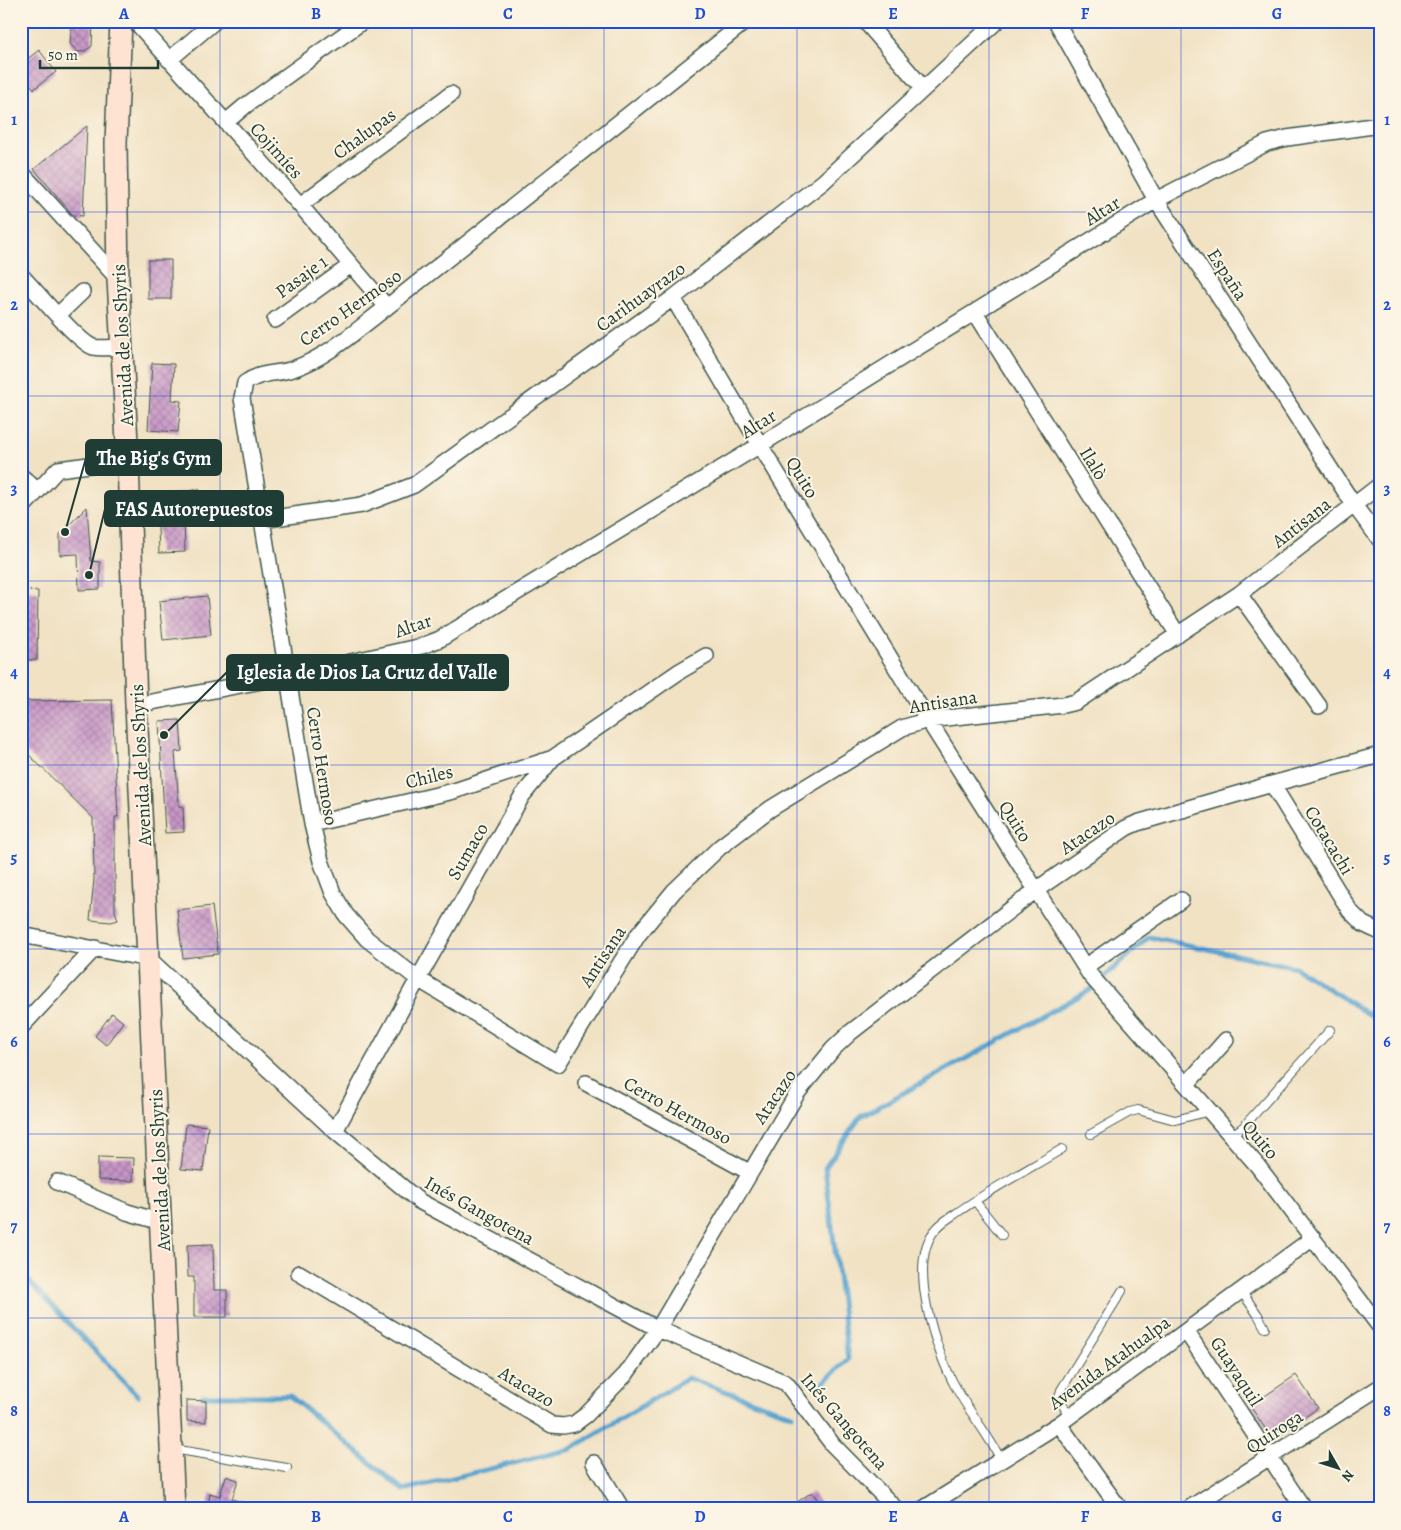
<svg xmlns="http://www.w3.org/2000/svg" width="1401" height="1530" font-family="Alegreya,serif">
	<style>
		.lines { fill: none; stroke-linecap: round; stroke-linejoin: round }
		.stream { stroke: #57a3cf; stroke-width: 5 }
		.building { fill: url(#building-cross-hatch) }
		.service-casing { stroke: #3e564a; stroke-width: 10 }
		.minor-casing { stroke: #3e564a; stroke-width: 18 }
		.secondary-casing { stroke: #3e564a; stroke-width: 24 }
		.service { stroke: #fff; stroke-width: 8 }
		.minor { stroke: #fff; stroke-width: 15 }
		.secondary { stroke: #fee3d2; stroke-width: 21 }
		.grid { fill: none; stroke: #1d4ed8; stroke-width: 1; stroke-opacity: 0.55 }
		.labels { text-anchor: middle; stroke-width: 4; stroke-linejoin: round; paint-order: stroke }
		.street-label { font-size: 19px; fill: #1f3d34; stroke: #fcf5e5 }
		.leader { fill: none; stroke: #1f3d34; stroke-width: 2 }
		.callout-dot { fill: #1f3d34; stroke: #fcf5e5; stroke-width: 2 }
		.callout { fill: #1f3d34; stroke: #1f3d34; stroke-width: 2 }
		.callout-label { font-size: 20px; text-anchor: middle; font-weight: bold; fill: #fff }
		.neatline { fill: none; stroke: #1d4ed8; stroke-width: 2 }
		.grid-label { font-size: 16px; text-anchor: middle; font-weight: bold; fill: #1d4ed8 }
	</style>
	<defs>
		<pattern id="building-cross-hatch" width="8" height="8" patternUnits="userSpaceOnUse" patternTransform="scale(1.25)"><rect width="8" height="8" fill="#c795c7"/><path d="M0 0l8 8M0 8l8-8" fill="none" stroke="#a17ba2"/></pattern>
	</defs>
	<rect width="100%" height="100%" fill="#fcf5e5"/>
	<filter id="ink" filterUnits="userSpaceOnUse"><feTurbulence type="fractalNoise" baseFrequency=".02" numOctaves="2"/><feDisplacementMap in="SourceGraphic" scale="10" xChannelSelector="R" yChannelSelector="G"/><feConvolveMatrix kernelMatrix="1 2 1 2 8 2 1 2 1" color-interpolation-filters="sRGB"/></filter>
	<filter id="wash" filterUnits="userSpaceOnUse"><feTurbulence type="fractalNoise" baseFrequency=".0096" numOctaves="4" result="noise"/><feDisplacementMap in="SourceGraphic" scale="20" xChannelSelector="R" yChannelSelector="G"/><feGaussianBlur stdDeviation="1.12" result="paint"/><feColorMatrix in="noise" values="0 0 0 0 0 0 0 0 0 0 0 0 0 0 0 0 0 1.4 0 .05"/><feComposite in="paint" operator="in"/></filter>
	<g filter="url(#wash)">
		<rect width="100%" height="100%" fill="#f1e2c4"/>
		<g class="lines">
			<path class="stream" d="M21 1273 138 1396
				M817 1389 848 1359 825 1168 860 1117 1090 990 1149 937 1295 967 1380 1022
				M203 1396H290L403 1490 571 1449 688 1378 792 1415"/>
		</g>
		<g id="blocks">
			<path class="building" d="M72 21H93L92 46 85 51 78 52 70 44Z
				M39 50 56 72 34 89 21 73V64Z
				M87 126 83 216 73 215 34 169Z
				M148 260H171V299H148Z
				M152 363 174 364 172 400 181 401 178 432 148 430Z
				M199 489 203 514 184 517 185 552 159 553 158 527 152 498Z
				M87 507 91 561 100 562V589L79 590 78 554 60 555V534Z
				M21 590 38 591 37 660H21Z
				M207 596 211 635 163 640 159 601Z
				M112 700 118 817H115V911L118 920 111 922 90 920 94 879 93 818 21 747V701Z
				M180 720 182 751 175 752 179 806 183 807 184 832 165 833 159 721Z
				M212 906 218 954 183 958 177 910Z
				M112 1013 123 1022 106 1045 95 1036Z
				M186 1124 208 1126 203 1171 181 1169Z
				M98 1157 134 1158 133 1181 98 1180Z
				M213 1244 214 1290H227V1317H194V1277H188L187 1245Z
				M1296 1375 1318 1408 1273 1440 1250 1406Z
				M187 1400 206 1401V1422L187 1421Z
				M226 1476 238 1480 232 1499 252 1505V1509H208L210 1493 220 1496Z
				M812 1492 824 1509H787Z"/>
		</g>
	</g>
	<g filter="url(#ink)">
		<use href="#blocks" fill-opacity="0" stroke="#3e564a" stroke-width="1"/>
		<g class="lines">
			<defs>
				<path id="service" d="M1091 1134 1130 1112 1138 1110 1175 1120 1210 1111
					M1232 1135 1243 1127 1330 1030
					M975 1201 1002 1235
					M1241 1291 1258 1315 1265 1328
					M1069 1417 1059 1397 1061 1390 1122 1291
					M173 1449 287 1468
					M1001 1460C988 1434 969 1412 955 1386 936 1352 905 1260 937 1228 942 1222 951 1217 958 1212 991 1189 1027 1170 1062 1149"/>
				<path id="minor" d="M135 21 300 205 387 307
					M746 21 387 307C358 329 328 357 293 369 275 375 262 371 245 383L242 398 312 824 321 861 333 893 346 915 367 939 418 979 558 1064 638 935 674 891 720 847 770 809 902 728 928 720 1063 705 1076 702 1239 594 1380 485
					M865 21 923 88
					M1056 21 1156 200 1354 505 1380 540
					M169 60 215 21
					M226 122 245 106 363 21
					M21 172 118 279
					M300 205 451 94
					M21 275C34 289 78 342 93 347 101 349 112 347 121 347
					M673 298 760 445 928 720 1090 975 1257 1165 1380 1327
					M975 312 1178 635
					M58 315 82 292
					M275 320 351 265
					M21 476 38 491
					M21 509 58 469 128 460
					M261 520 362 505 414 485 673 298 823 182 997 21
					M1239 594 1319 706
					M136 705 288 676 422 646 440 639 760 445 1156 200 1267 143 1287 138 1380 125
					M1272 784 1350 911 1363 924 1380 932
					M312 824 454 791 553 758
					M21 935 149 959 335 1131 419 1201 658 1329 786 1383 833 1445 896 1509
					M1085 967 1181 900
					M21 1027 95 948
					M586 1083 749 1172
					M1187 1084 1226 1040
					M335 1131 418 979 522 796 553 758 680 671 706 656
					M57 1182 127 1212 161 1222
					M299 1273 552 1425 563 1426 574 1424 586 1415 626 1374 658 1329 798 1092 833 1049 851 1032 1036 890 1126 828 1137 823 1272 784 1380 755
					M1186 1331 1304 1509
					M1059 1424 1120 1509
					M594 1463 622 1509
					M923 1509 1059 1424 1313 1238
					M1188 1509 1380 1387"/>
				<path id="secondary" d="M121 21 116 143 118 279 128 460 136 705 174 1509"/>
			</defs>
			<use href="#service" class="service-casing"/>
			<use href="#minor" class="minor-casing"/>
			<use href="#secondary" class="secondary-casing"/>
			<use href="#service" class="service"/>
			<use href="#minor" class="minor"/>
			<use href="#secondary" class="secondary"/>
		</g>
	</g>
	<path class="grid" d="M220 21V1509M412 21V1509M604 21V1509M797 21V1509M989 21V1509M1181 21V1509M21 212H1380M21 396H1380M21 581H1380M21 765H1380M21 949H1380M21 1134H1380M21 1318H1380"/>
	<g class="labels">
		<g class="street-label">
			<text transform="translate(364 133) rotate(-36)" y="7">Chalupas</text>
			<text transform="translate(277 150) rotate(48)" y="7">Cojimíes</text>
			<text transform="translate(1102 210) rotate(-32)" y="7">Altar</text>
			<text transform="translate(1228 274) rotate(57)" y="7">España</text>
			<text transform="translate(301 276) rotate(-36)" y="7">Pasaje 1</text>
			<text transform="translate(640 296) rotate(-36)" y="7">Carihuayrazo</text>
			<text transform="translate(350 307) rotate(-35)" y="7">Cerro Hermoso</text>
			<text transform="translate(122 345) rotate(-93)" y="7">Avenida de los Shyris</text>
			<text transform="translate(758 423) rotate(-32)" y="7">Altar</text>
			<text transform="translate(1094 463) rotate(58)" y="7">Ilalò</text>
			<text transform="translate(803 477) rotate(59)" y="7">Quito</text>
			<text transform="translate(1301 522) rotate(-38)" y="7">Antisana</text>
			<text transform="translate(413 625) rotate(-19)" y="7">Altar</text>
			<text transform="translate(943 701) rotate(-9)" y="7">Antisana</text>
			<text transform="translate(140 765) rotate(-93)" y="7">Avenida de los Shyris</text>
			<text transform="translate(323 766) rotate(81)" y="7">Cerro Hermoso</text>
			<text transform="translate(429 776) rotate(-14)" y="7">Chiles</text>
			<text transform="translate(1016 821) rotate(58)" y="7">Quito</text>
			<text transform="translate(1087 832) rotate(-34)" y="7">Atacazo</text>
			<text transform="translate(1330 840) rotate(59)" y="7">Cotacachi</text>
			<text transform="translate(467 851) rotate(-60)" y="7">Sumaco</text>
			<text transform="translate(602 956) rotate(-57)" y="7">Antisana</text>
			<text transform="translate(774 1096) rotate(-56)" y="7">Atacazo</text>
			<text transform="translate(678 1110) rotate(29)" y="7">Cerro Hermoso</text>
			<text transform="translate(1261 1139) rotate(50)" y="7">Quito</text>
			<text transform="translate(159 1170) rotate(-93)" y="7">Avenida de los Shyris</text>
			<text transform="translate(480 1210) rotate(29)" y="7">Inés Gangotena</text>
			<text transform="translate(1109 1362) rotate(-36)" y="7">Avenida Atahualpa</text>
			<text transform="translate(1237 1371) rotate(57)" y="7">Guayaquil</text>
			<text transform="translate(527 1386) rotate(31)" y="7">Atacazo</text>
			<text transform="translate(845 1421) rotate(49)" y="7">Inés Gangotena</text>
			<text transform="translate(1274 1431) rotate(-33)" y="7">Quiroga</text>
		</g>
	</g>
	<path class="leader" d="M65 532L86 458M89 575L105 509M164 735L227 672"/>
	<g class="callout-dot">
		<circle cx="65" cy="532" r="5"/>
		<circle cx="89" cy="575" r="5"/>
		<circle cx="164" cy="735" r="5"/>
	</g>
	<g class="callout">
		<rect x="86" y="440" width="135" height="35" rx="5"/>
		<rect x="105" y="491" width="178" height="35" rx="5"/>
		<rect x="227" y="655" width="281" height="35" rx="5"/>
	</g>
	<g class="callout-label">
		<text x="154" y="465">The Big's Gym</text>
		<text x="194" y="516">FAS Autorepuestos</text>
		<text x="367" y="679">Iglesia de Dios La Cruz del Valle</text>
	</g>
	<rect width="1401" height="1530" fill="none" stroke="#fcf5e5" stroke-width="55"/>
	<g transform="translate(1338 1468) rotate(129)" stroke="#fcf5e5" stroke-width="4" paint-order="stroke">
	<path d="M0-4L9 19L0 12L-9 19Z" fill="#1f3d34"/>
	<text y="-8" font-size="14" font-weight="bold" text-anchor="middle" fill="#1f3d34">N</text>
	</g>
	<path d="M40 60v8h118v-8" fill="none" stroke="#1f3d34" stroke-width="2.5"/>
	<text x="48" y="60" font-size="15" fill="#1f3d34" stroke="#fcf5e5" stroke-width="4" paint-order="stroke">50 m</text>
	<rect x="28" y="28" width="1346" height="1474" class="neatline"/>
	<g class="grid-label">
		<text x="124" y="19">A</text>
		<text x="316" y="19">B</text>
		<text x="508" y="19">C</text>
		<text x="700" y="19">D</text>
		<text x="893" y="19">E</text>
		<text x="1085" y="19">F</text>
		<text x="1277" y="19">G</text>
		<text x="14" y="125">1</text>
		<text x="1387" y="125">1</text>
		<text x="14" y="310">2</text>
		<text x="1387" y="310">2</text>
		<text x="14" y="494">3</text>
		<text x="1387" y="494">3</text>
		<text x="14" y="678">4</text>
		<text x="1387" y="678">4</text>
		<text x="14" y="863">5</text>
		<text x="1387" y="863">5</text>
		<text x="14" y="1047">6</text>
		<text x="1387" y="1047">6</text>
		<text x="14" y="1232">7</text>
		<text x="1387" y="1232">7</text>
		<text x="14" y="1416">8</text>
		<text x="1387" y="1416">8</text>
		<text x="124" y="1522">A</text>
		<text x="316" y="1522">B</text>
		<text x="508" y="1522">C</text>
		<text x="700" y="1522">D</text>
		<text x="893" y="1522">E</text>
		<text x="1085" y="1522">F</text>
		<text x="1277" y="1522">G</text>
	</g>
</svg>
